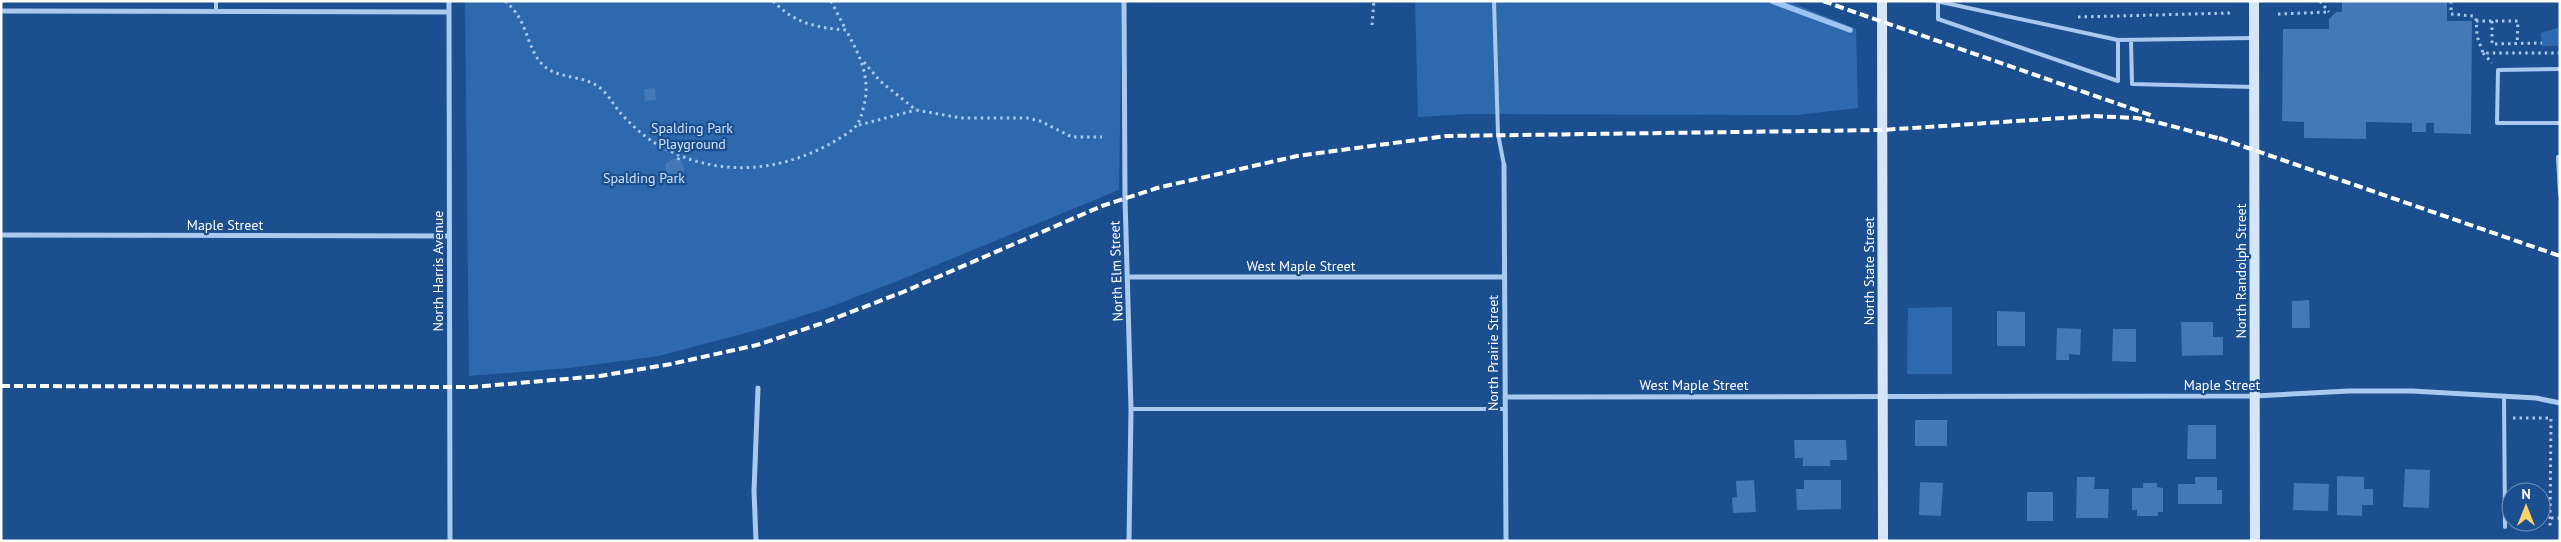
<svg xmlns="http://www.w3.org/2000/svg" width="2561" height="542" font-family="'PT Sans',sans-serif">
	<style>
		.green { fill: #2e69ad }
		.lines { fill: none; stroke-linecap: round; stroke-linejoin: round }
		.stream { stroke: #9cc4f0; stroke-width: 5.5 }
		.building { fill: #4478b7 }
		.path { stroke: #a9c9ee; stroke-width: 3; stroke-dasharray: 2.5 4; stroke-linecap: butt }
		.service { stroke: #a9c9ee; stroke-width: 4 }
		.minor { stroke: #a9c9ee; stroke-width: 5 }
		.secondary { stroke: #d6e6fa; stroke-width: 10 }
		.rail { stroke: #fff; stroke-width: 4; stroke-dasharray: 9 4; stroke-linecap: butt }
		.labels { text-anchor: middle; stroke-width: 4.5; stroke-linejoin: round; paint-order: stroke }
		.park-label { font-size: 14px; fill: #cfe3fa; stroke: #1b4f8f }
		.street-label { font-size: 14px; fill: #fff; stroke: #1b4f8f }
	</style>
	<rect width="100%" height="100%" fill="#1b4f8f"/>
	<path class="green" d="M465 1H1122L1119 190 900 280 827 308 757 330 659 356 569 368 469 376Z
		M1415 1H1788L1856 29 1858 108 1797 115 1467 114 1418 117Z
		M2560 27V46H2542L2541 33Z
		M1952 307V374H1907L1908 308Z"/>
	<g class="lines">
		<path class="stream" d="M1772 1 1850 30"/>
	</g>
	<path class="building" d="M2342 1H2447V21H2472L2471 134 2434 133V123H2426V132H2412V123L2366 122V139L2304 138V122L2282 121 2283 29H2329V19L2336 12H2342Z
		M655 88 656 100 645 101 644 89Z
		M674 158 682 161 684 171 677 177 667 174 665 164Z
		M2309 300 2310 328H2292V301Z
		M1997 311 2025 312V346H1997Z
		M2181 322H2213V337H2223V355L2182 356Z
		M2057 328 2081 329 2080 355 2069 354V360H2056Z
		M2113 329H2136V362L2112 361Z
		M1915 420H1947V446H1915Z
		M2188 425H2216V459H2187Z
		M1794 440H1846L1847 460H1830V466H1803V458H1795Z
		M2405 469 2430 470 2429 508 2403 507Z
		M2337 476 2364 477V489H2373V505H2362V516L2337 515Z
		M2077 477H2095L2094 489H2109L2108 518H2076Z
		M2195 477H2217V490H2222V504H2178V484H2195Z
		M1754 480 1756 512 1733 513 1732 498 1737 497 1736 481Z
		M1804 480H1841V509L1797 510 1796 489H1804Z
		M1920 482 1943 483 1941 516 1919 515Z
		M2143 483H2157V487L2163 488V512H2158V516H2137V510H2132V488H2143Z
		M2294 483 2329 484 2328 511 2293 510Z
		M2027 492H2053V521H2027Z"/>
	<g class="lines">
		<path class="path" d="M505 1C530 22 525 47 543 65 557 79 583 75 599 87 607 93 612 102 618 110 628 122 642 135 655 143 718 181 788 173 848 133 858 126 860 121 863 109 872 79 860 56 846 30 817 28 794 23 773 1
			M831 1 846 30
			M2320 1 2329 12
			M2451 1V14L2473 16 2476 18 2477 36 2483 53H2560
			M2278 14 2329 12
			M2078 17 2230 13
			M2476 21H2518L2517 44
			M2492 21V44L2542 43
			M1372 25 1374 1
			M2483 53 2492 63
			M864 62 880 81 916 110 961 118H1027L1040 121 1072 137H1102
			M859 125 916 110
			M678 160 680 155
			M2513 418H2551L2550 527
			M2551 518H2560"/>
		<path class="service" d="M1494 1 1498 134 1504 165
			M1936 1 2118 40 2252 38
			M1938 1V19L2118 81V40
			M216 12V1
			M2131 40 2132 84 2253 87
			M2560 69 2498 70 2497 123H2560
			M2558 157 2560 194
			M2504 396 2505 527
			M1131 409H1505"/>
		<path class="minor" d="M449 1 450 541
			M1124 1 1125 198 1131 409 1129 541
			M1 11 449 12
			M1504 165 1506 541
			M1 235 449 236
			M1127 277H1504
			M1505 397 2255 396 2349 391H2412L2536 398 2560 403
			M756 541 754 491 758 388"/>
		<path class="secondary" d="M1882 1 1883 541
			M2254 1 2255 541"/>
		<path class="rail" d="M1823 1 2153 116
			M2219 138 2560 256
			M1 386 473 387 600 376 671 364 757 345 820 324 903 292 1102 206 1157 188 1297 156 1446 136 1882 130 2093 116 2137 118 2160 123 2225 140"/>
	</g>
	<g class="labels">
		<g class="park-label">
			<text x="692" y="133">Spalding Park<tspan x="692" dy="16">Playground</tspan></text>
			<text x="644" y="183">Spalding Park</text>
		</g>
		<g class="street-label">
			<text x="225" y="230">Maple Street</text>
			<text x="1301" y="271">West Maple Street</text>
			<text transform="translate(438 271) rotate(-90)" y="5">North Harris Avenue</text>
			<text transform="translate(1116 271) rotate(-92)" y="5">North Elm Street</text>
			<text transform="translate(1869 271) rotate(-90)" y="5">North State Street</text>
			<text transform="translate(2241 271) rotate(-90)" y="5">North Randolph Street</text>
			<text transform="translate(1493 353) rotate(-90)" y="5">North Prairie Street</text>
			<text x="1694" y="390">West Maple Street</text>
			<text x="2222" y="390">Maple Street</text>
		</g>
	</g>
	<rect width="2561" height="542" fill="none" stroke="#ffffff" stroke-width="5"/>
	<g transform="translate(2526 507)"><circle r="24" fill="#1b4f8f" stroke="#7695bc"/>
	<path d="M0-4L9 19L0 12L-9 19Z" fill="#ffd166"/>
	<text y="-8" font-size="14" font-weight="bold" text-anchor="middle" fill="#ffffff">N</text>
	</g>
</svg>
